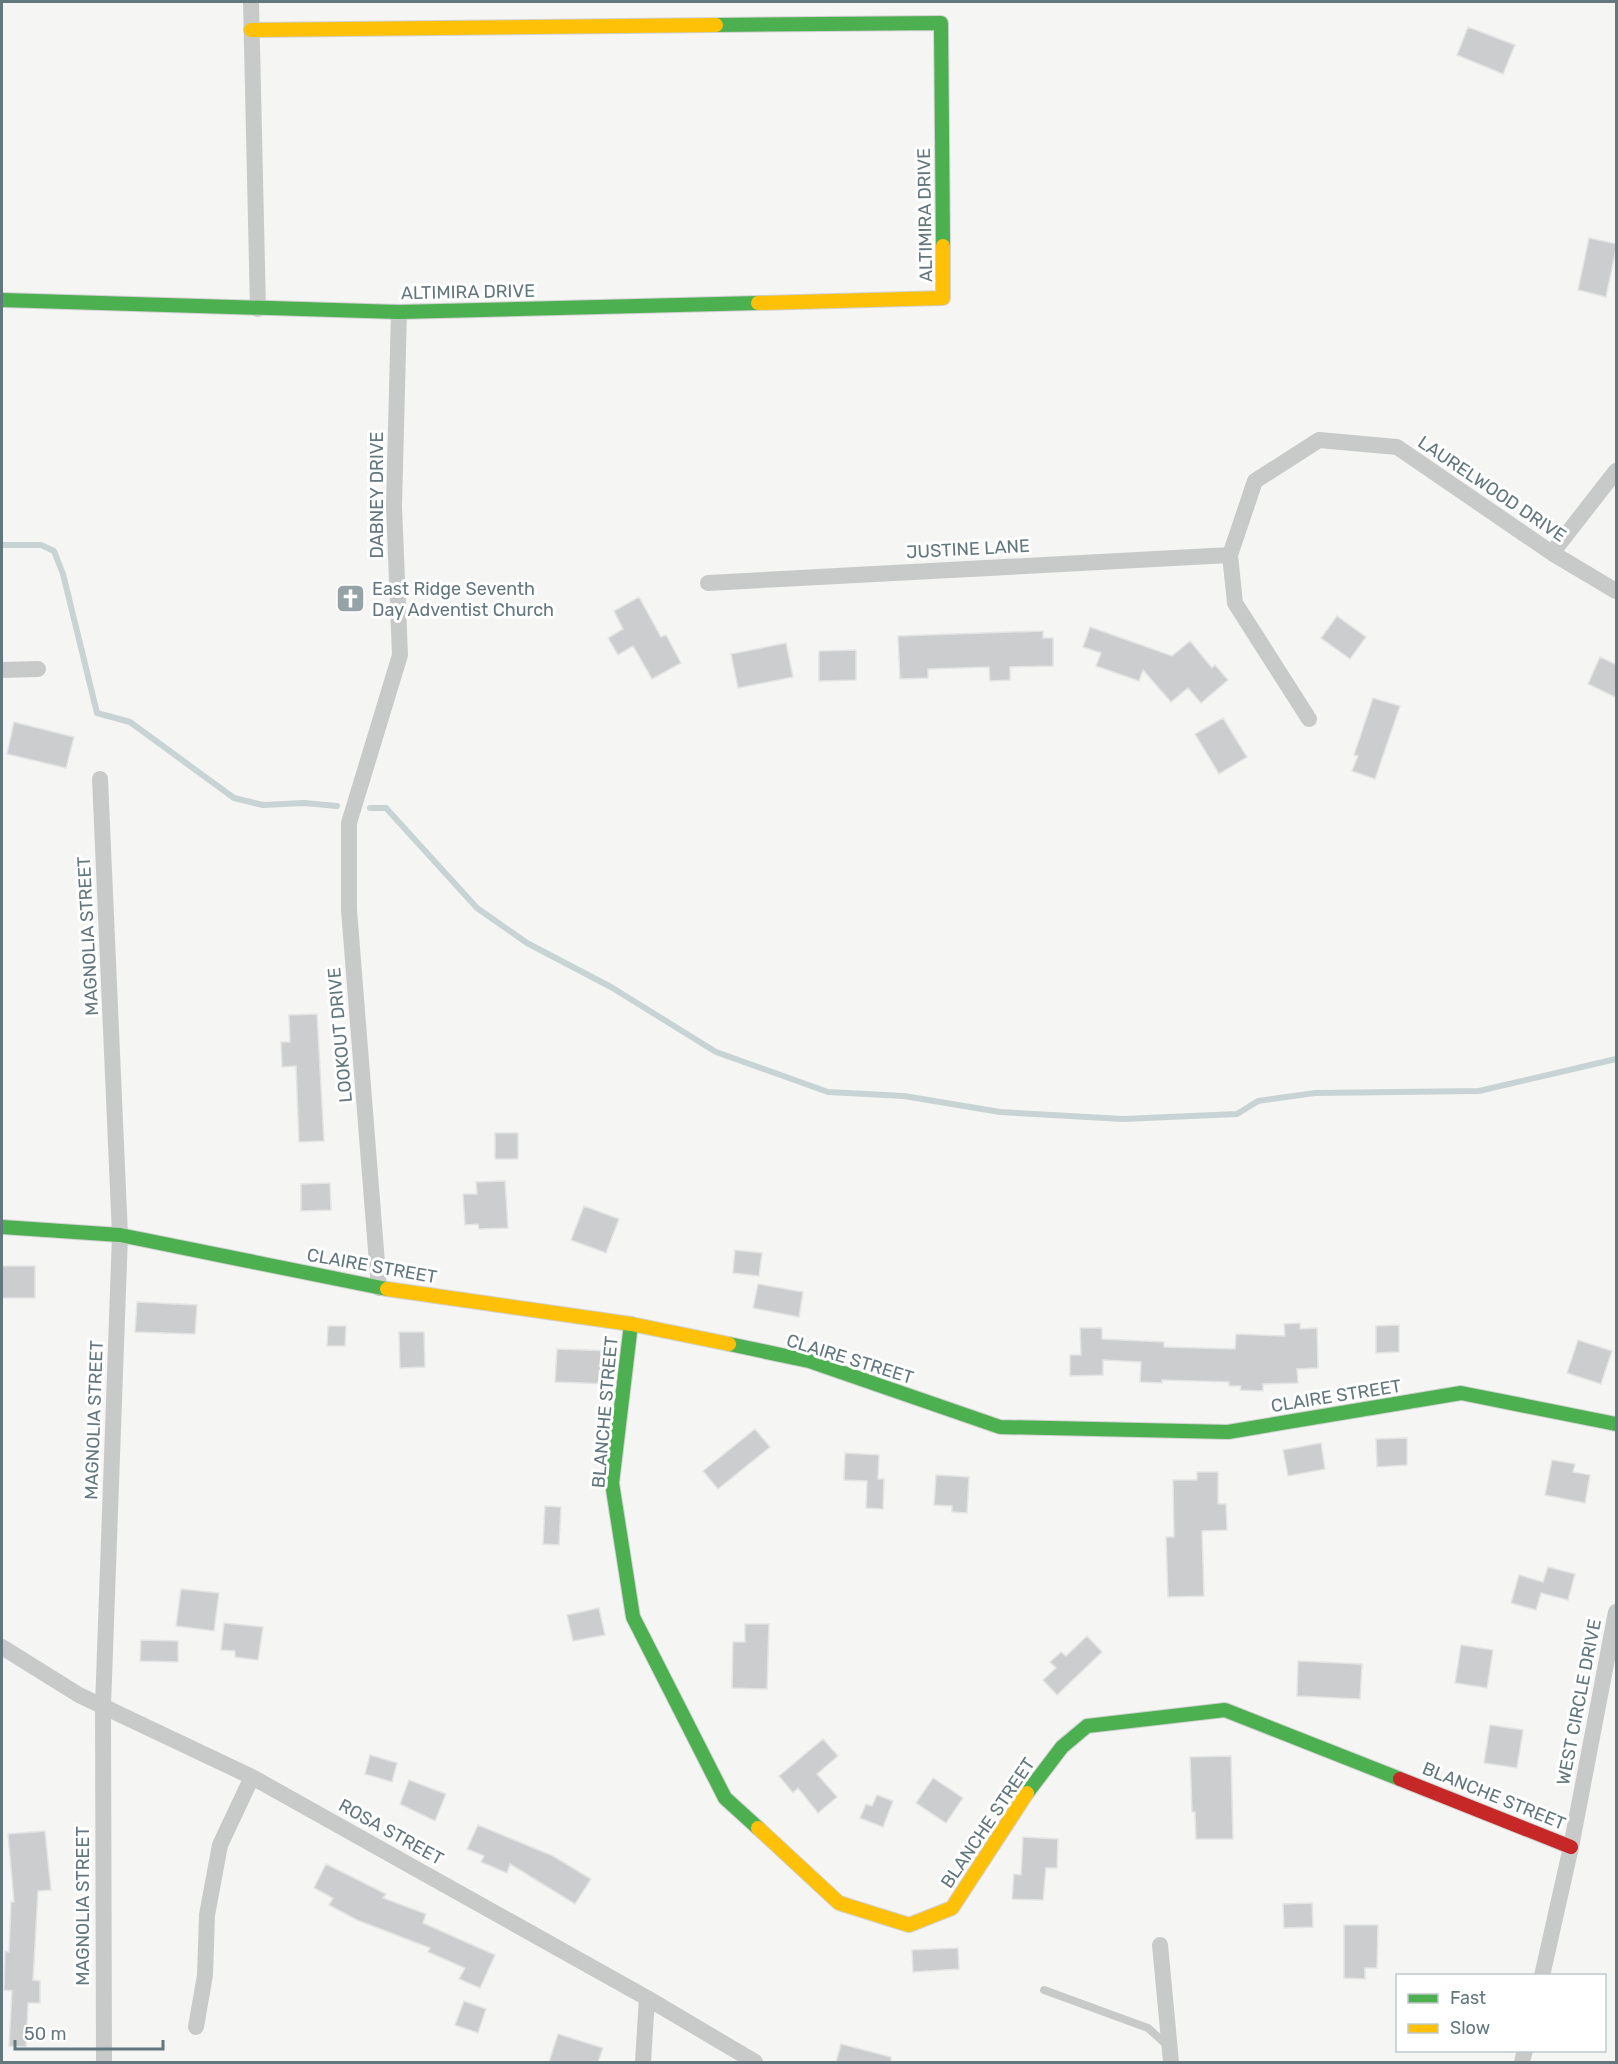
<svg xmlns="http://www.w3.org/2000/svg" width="1618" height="2064" font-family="Rubik,sans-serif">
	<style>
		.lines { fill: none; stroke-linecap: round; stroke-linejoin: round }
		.stream { stroke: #c8d3d4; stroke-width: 6 }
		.building { fill: #cbcdce; stroke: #e4e4e4; stroke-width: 1.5 }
		.fast-casing { stroke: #d0d1d1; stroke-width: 16 }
		.slow-casing { stroke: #d0d1d1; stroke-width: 16 }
		.jam-casing { stroke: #d0d1d1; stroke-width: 16 }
		.lane { stroke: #c8caca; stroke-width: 8 }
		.street { stroke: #c8caca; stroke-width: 16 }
		.fast { stroke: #4caf50; stroke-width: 14 }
		.slow { stroke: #ffc107; stroke-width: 14 }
		.jam { stroke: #c62828; stroke-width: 14 }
		.labels { text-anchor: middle; stroke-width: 6; stroke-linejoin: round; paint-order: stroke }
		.street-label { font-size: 18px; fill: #62777e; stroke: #fff }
		.poi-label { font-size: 18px; fill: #62777e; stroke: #fff; text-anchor: start }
	</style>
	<rect width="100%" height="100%" fill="#f5f5f4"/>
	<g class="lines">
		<path class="stream" d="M2 545H41L54 551 63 574 97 713 130 722 234 798 263 805 304 803 337 806
			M370 808H386L477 908 527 943 611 987 716 1052 828 1092 904 1096 1000 1112 1123 1119 1237 1114 1258 1101 1315 1093 1479 1091 1616 1059"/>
	</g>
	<path class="building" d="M1468 27 1515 45 1503 74 1457 55Z
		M1589 238 1617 244 1606 297 1578 290Z
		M639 597 661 637 666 635 681 663 652 679 633 646 618 655 608 638 623 629 614 611Z
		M1337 616 1366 637 1350 659 1321 638Z
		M1090 627 1172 656 1190 641 1212 668 1215 665 1228 680 1201 703 1188 688 1171 702 1143 670 1139 681 1096 666 1101 653 1083 647Z
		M1043 631V638H1053V666L1010 667V680L990 681 989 667 928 669V678L900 679 898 636Z
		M786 643 793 677 738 688 731 654Z
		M856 650V680L819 681V651Z
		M1600 657 1617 665V698L1588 684Z
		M1373 698 1400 706 1375 779 1352 771 1358 756 1354 755Z
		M1223 718 1247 757 1219 774 1195 734Z
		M14 722 74 737 66 768 7 754Z
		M317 1014 324 1141 299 1142 296 1066 282 1067 281 1042H290L289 1015Z
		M495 1133H518V1159H495Z
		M505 1181 508 1228 479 1229 478 1224 465 1225 463 1194H477L476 1182Z
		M330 1183 331 1210 301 1211V1184Z
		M584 1206 619 1219 606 1253 571 1240Z
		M735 1250 762 1253 759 1276 733 1273Z
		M2 1266H35V1298H2Z
		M758 1284 803 1292 799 1317 753 1308Z
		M137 1302 197 1305 195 1334 135 1332Z
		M1300 1323V1329L1317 1328 1318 1368 1297 1369 1298 1383 1263 1384V1391L1240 1390 1241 1386H1229V1382L1162 1380V1383L1140 1382 1141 1362 1103 1360V1375L1070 1376V1355H1081L1080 1328H1102V1339L1164 1342V1347L1235 1349 1236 1334 1285 1336 1284 1324Z
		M1399 1325V1352L1376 1353V1326Z
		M328 1326H346L345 1346H327Z
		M399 1332H424L425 1367 400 1368Z
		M1578 1340 1612 1351 1601 1384 1567 1373Z
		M557 1349 611 1351 609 1384 555 1382Z
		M755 1429 770 1447 718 1489 703 1471Z
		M1407 1438V1465L1377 1467 1376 1439Z
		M1321 1443 1325 1469 1288 1476 1283 1450Z
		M845 1453 879 1455 878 1479H884L883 1509 866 1508 867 1481 844 1480Z
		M1552 1460 1575 1464 1573 1472 1590 1475 1585 1503 1545 1495Z
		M1197 1472H1218V1504H1226L1227 1530 1202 1531 1204 1596 1168 1597 1166 1537H1174L1173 1480H1197Z
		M936 1475 969 1477 967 1513 952 1512V1506L934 1505Z
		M545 1506 561 1507 559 1545 543 1544Z
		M1548 1567 1575 1574 1568 1600 1541 1593 1536 1610 1511 1603 1519 1575 1543 1582Z
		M181 1589 219 1593 214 1631 176 1626Z
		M599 1608 605 1635 573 1641 567 1615Z
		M224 1623 263 1627 258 1660 235 1657V1651L221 1650Z
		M745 1624H769L767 1689 732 1688 733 1642H745Z
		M1087 1636 1102 1652 1057 1695 1043 1680 1056 1668 1050 1662 1061 1652 1066 1656Z
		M141 1640 178 1641V1662L140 1661Z
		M1461 1645 1493 1650 1487 1688 1455 1683Z
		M1298 1661 1362 1664 1360 1699 1297 1696Z
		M1490 1725 1523 1730 1517 1768 1484 1763Z
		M823 1739 838 1756 817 1774 837 1797 818 1813 798 1788 793 1793 779 1776Z
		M370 1755 397 1763 392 1782 365 1774Z
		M1231 1756 1233 1839H1196L1195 1812H1192L1190 1757Z
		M933 1778 963 1798 946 1823 916 1803Z
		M409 1780 446 1794 435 1821 400 1804Z
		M877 1795 893 1801 883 1827 860 1818 866 1804 872 1806Z
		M478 1825 553 1856 591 1879 575 1904 510 1864 507 1873 481 1862 484 1856 467 1849Z
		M45 1831 51 1890 38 1891 33 1980 40 1981V2003H28L26 2047 9 2046 12 1991 4 1990 5 1951 9 1952 11 1902H14L8 1834Z
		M1023 1837 1058 1839 1057 1868H1046L1043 1900 1012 1899 1014 1874 1021 1875Z
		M326 1864 386 1894 383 1898 426 1914 423 1923 495 1955 480 1988 459 1979 465 1968 428 1952 430 1948 357 1920 329 1905 333 1898 314 1888Z
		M1312 1903 1313 1927 1284 1928 1283 1904Z
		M1344 1925H1378L1377 1968H1365V1979L1344 1978Z
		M958 1948 959 1969 913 1972 912 1950Z
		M464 2001 486 2009 478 2033 455 2025Z
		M558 2034 603 2048 598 2062H549Z
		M841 2044 891 2057V2062H836Z"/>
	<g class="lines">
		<defs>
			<path id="fast" d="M716 25 941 23 943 246
				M2 300 399 312 758 303
				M2 1227 120 1235 387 1289
				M631 1324 612 1483 633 1617 725 1798 758 1828
				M729 1344 809 1361 1000 1427 1228 1432 1461 1393 1616 1424
				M1027 1793 1062 1747 1087 1726 1225 1710 1400 1779"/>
			<path id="slow" d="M251 30 716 25
				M758 303 943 298V246
				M387 1289 631 1324 729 1344
				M758 1828 839 1903 909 1925 952 1908 1027 1793"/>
			<path id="jam" d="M1400 1779 1571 1847"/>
		</defs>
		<use href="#fast" class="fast-casing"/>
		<use href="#slow" class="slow-casing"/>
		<use href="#jam" class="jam-casing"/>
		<path class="lane" d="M1044 1990 1148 2028 1168 2046"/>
		<path class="street" d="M251 2 258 309
			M1552 553 1616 471
			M708 583 1230 555
			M2 670 38 669
			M1309 719 1235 603 1230 555 1255 481 1319 440 1397 447 1552 553 1616 591
			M100 779 120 1235 103 1706 104 2062
			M379 1288 349 910V823L400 655 394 506 399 312
			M2 1647 79 1695 252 1777 647 1998 755 2062
			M1160 1945 1171 2062
			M1542 1976 1571 1847 1616 1612
			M196 2027 205 1975 207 1915 220 1845 252 1777
			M643 2062 647 1998
			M1522 2062 1525 2050"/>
		<use href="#fast" class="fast"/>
		<use href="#slow" class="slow"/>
		<use href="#jam" class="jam"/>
	</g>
	<defs>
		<symbol id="church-square" viewBox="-11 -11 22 22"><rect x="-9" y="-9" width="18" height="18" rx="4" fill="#95a3a7" stroke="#fff"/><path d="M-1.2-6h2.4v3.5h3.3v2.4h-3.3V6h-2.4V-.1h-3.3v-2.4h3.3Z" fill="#fff"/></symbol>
	</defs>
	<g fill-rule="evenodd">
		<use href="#church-square" x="334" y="582" width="33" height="33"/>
	</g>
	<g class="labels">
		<g class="street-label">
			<text transform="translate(925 215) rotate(-91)" y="6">ALTIMIRA DRIVE</text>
			<text transform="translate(468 292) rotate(-1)" y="6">ALTIMIRA DRIVE</text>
			<text transform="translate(1492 489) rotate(34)" y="6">LAURELWOOD DRIVE</text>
			<text transform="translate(377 495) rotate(-90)" y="6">DABNEY DRIVE</text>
			<text transform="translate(968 549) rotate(-3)" y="6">JUSTINE LANE</text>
			<text transform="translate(88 936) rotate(-93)" y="6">MAGNOLIA STREET</text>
			<text transform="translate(340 1035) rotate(-95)" y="6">LOOKOUT DRIVE</text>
			<text transform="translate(372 1266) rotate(10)" y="6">CLAIRE STREET</text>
			<text transform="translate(850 1359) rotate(17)" y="6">CLAIRE STREET</text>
			<text transform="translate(1336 1396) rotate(-9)" y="6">CLAIRE STREET</text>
			<text transform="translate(605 1412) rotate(-85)" y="6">BLANCHE STREET</text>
			<text transform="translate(94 1420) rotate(-88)" y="6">MAGNOLIA STREET</text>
			<text transform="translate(1579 1702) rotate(-79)" y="6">WEST CIRCLE DRIVE</text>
			<text transform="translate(1494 1796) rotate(22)" y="6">BLANCHE STREET</text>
			<text transform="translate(988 1823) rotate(-56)" y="6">BLANCHE STREET</text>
			<text transform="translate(391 1832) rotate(29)" y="6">ROSA STREET</text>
			<text transform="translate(83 1906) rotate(-90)" y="6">MAGNOLIA STREET</text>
		</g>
		<g class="poi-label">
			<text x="372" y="595">East Ridge Seventh<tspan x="372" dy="21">Day Adventist Church</tspan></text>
		</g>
	</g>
	<rect width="1618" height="2064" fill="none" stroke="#62777e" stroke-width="6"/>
	<rect x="1396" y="1974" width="210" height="78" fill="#ffffff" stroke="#c0c9cb" stroke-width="1.5"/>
	<rect x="1408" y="1994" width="30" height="9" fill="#4caf50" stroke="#c0c9cb" stroke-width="1.5"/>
	<text x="1450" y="2004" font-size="18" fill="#62777e">Fast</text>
	<rect x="1408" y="2024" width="30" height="9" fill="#ffc107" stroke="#c0c9cb" stroke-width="1.5"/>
	<text x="1450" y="2034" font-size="18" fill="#62777e">Slow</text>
	<path d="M15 2040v9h148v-9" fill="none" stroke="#62777e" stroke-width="3"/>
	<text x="24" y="2040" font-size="18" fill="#62777e" stroke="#ffffff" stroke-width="4.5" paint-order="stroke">50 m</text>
</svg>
